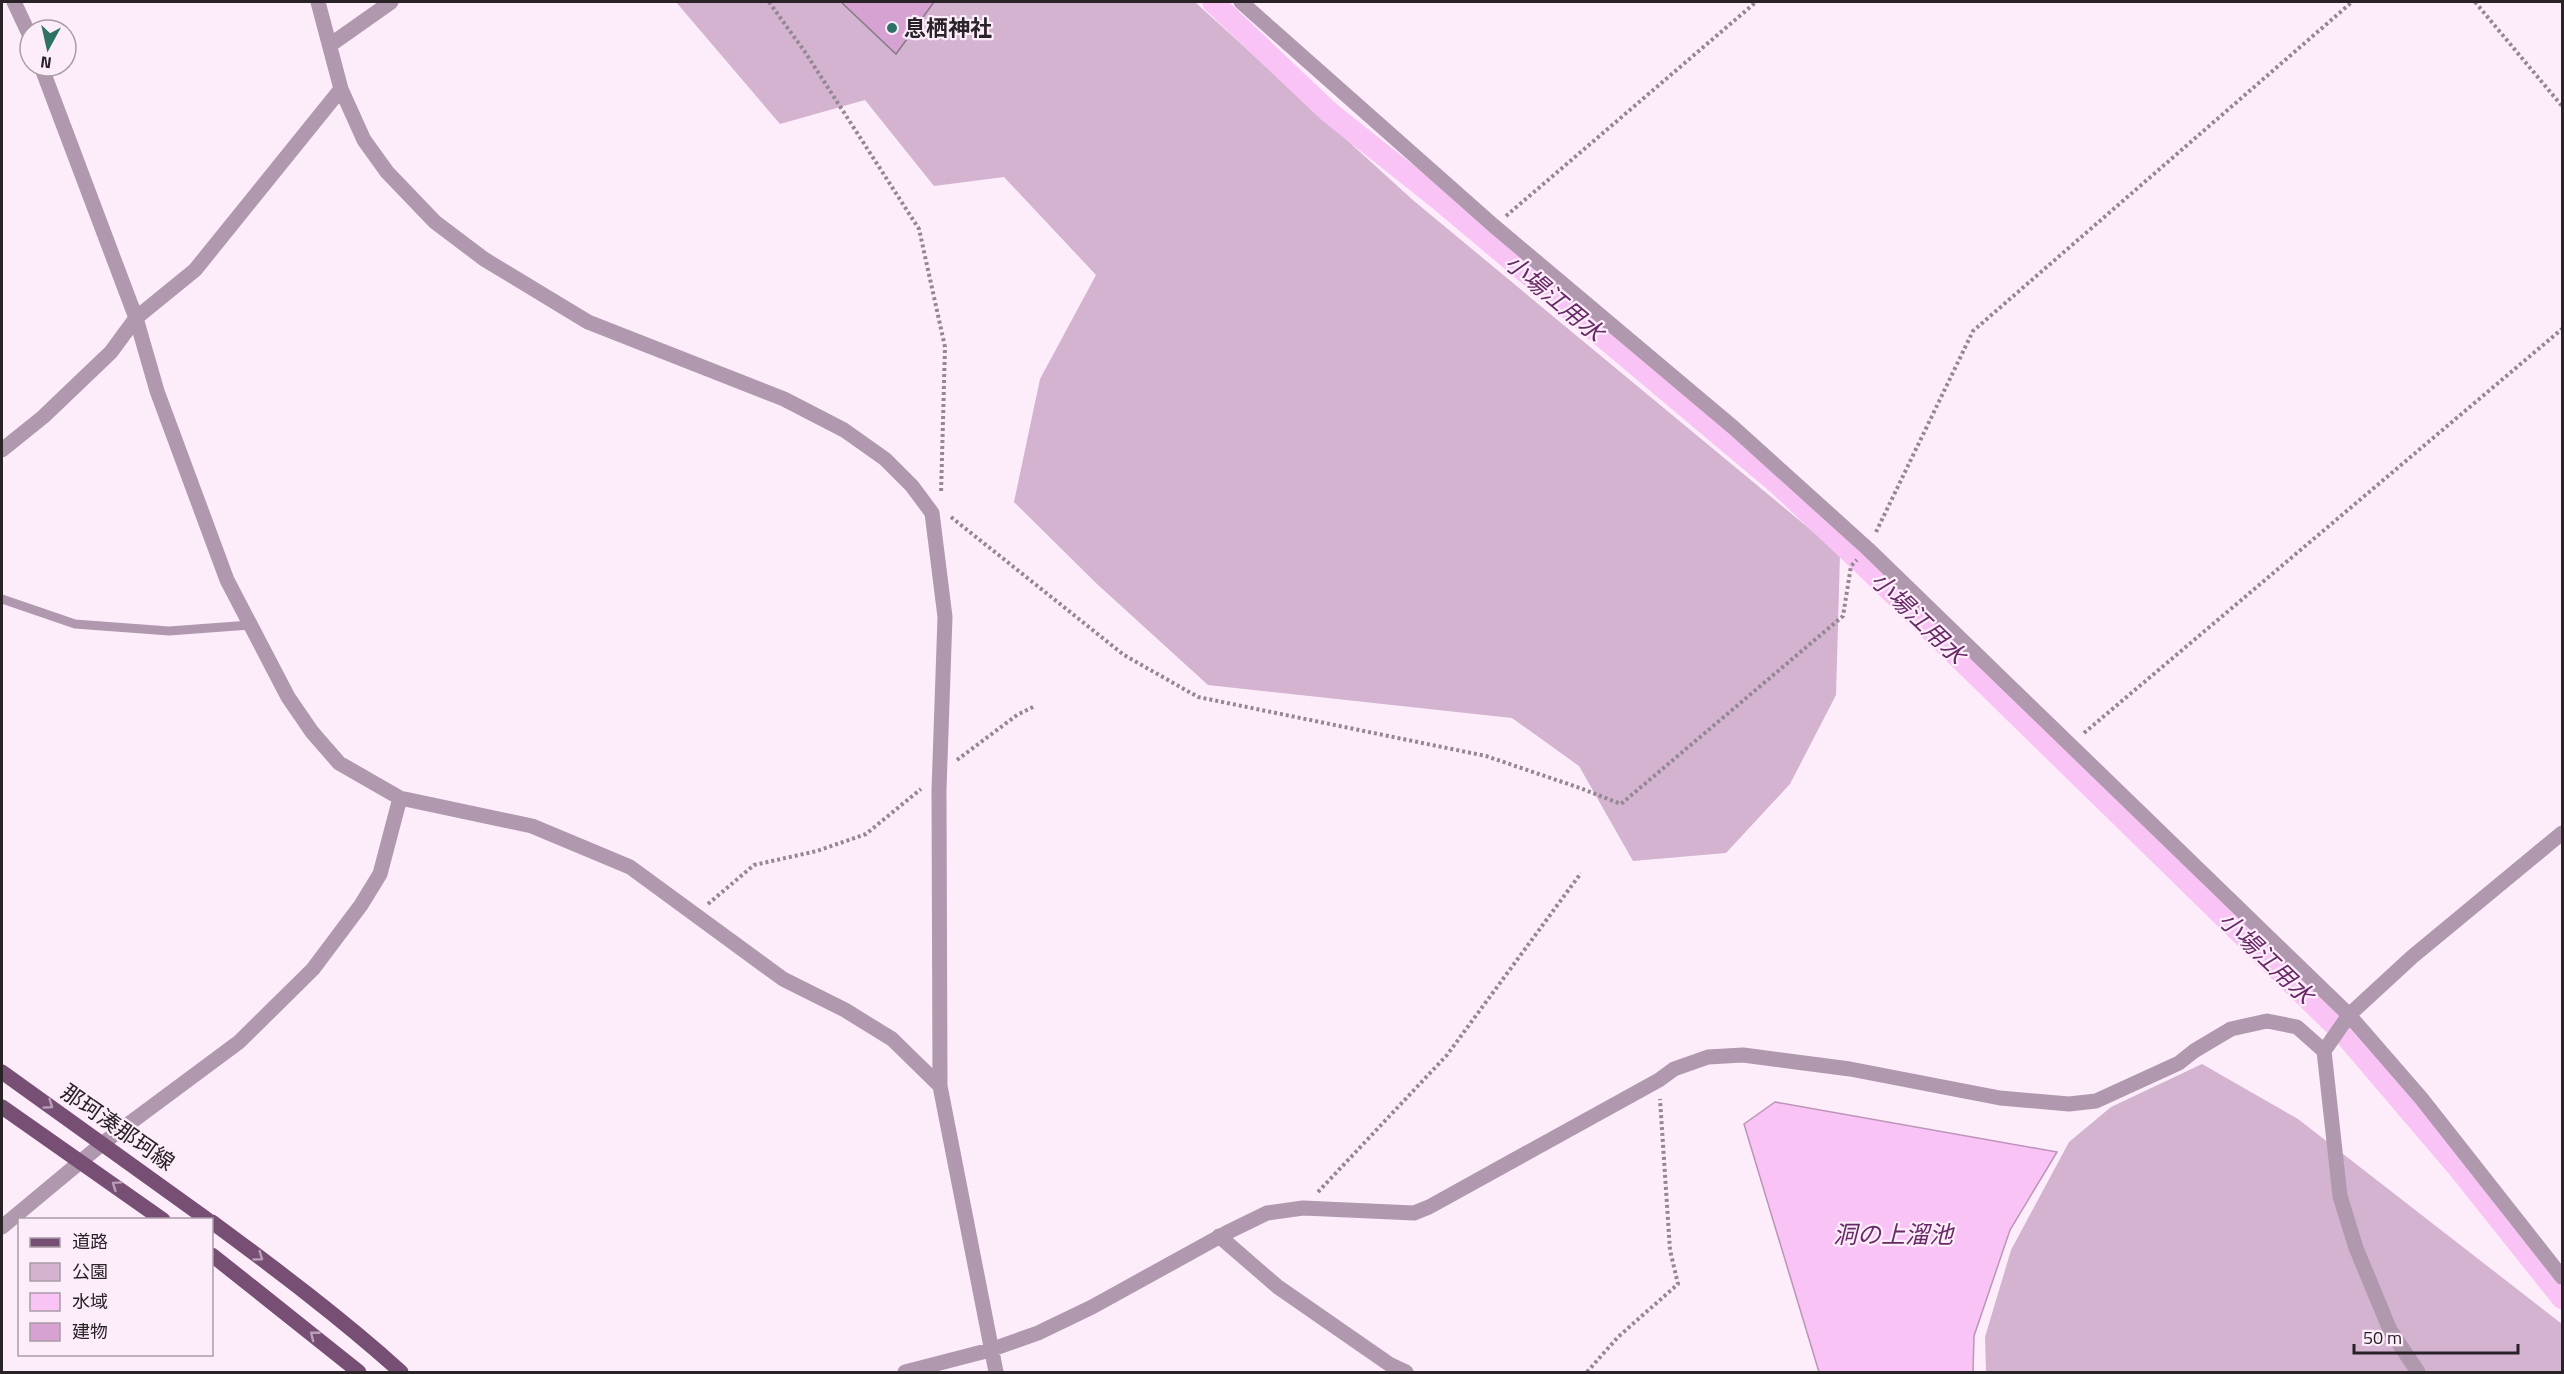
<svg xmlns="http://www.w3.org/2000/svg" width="2564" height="1374" font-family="'Titillium Web','Noto Sans JP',sans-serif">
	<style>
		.green { fill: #d3b3d0 }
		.water { fill: #f9c4f5; stroke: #bb94b8; stroke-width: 1.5 }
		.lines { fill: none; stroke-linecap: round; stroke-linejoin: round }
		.canal { stroke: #f9c4f5; stroke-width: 22 }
		.building { fill: #d6a2d2; stroke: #897b88; stroke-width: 1.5 }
		.path { stroke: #938891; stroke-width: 4; stroke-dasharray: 3 3; stroke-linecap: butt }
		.service { stroke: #b099ae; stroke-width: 9 }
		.minor { stroke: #b099ae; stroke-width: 15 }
		.primary { stroke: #774f74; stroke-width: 15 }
		.oneway { stroke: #ba9eb8 }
		.poi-dot { fill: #2e7265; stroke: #fdedfb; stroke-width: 2 }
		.labels { text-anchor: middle; stroke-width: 4.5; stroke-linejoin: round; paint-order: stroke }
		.poi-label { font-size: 22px; font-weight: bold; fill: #292328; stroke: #fdedfb; text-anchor: start }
		.street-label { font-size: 22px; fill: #292328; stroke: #fdedfb }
		.water-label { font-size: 24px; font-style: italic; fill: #672a66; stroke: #fdedfb }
	</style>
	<rect width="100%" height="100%" fill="#fdedfb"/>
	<path class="green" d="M676 2H1195L1414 201 1840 554 1836 695 1790 784 1726 853 1633 861 1579 766 1512 718 1208 685 1097 584 1014 502 1040 379 1096 275 1004 177 934 186 865 100 780 124Z
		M2202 1064 2298 1119 2562 1324V1372H1986L1985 1337 2011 1250 2069 1142 2111 1107Z"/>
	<path class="water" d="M1775 1102 2057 1152 2010 1230 1974 1336 1973 1372H1819L1744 1124Z"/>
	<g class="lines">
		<path class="canal" d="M1213 2 1329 112 1441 201 1777 483 1865 566 2346 1036 2456 1165 2562 1298"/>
	</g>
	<path class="building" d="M841 2H934L896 54Z"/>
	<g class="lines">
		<path class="path" d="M769 2 805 52 919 229 945 347 941 494
			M2475 2 2562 106
			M1506 216 1756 2
			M951 517 1124 655 1198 697 1486 756 1580 788 1621 804 1843 616 1851 566 1857 560
			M1876 532 1973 331 2352 2
			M2084 733 2562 329
			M957 760 1017 715 1035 706
			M708 904 754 865 817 851 866 834 921 789
			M1318 1192 1447 1055 1581 873
			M1587 1372 1618 1337 1678 1284 1670 1250 1660 1099"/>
		<path class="service" d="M2 599 75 624 169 631 250 625"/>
		<path class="minor" d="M14 2 30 36
			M318 2 341 89 364 140 387 172 435 222 484 259 588 322 784 399 844 430 885 459 912 486 932 513 945 617 939 790 940 1086 996 1372
			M1241 2 1494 226 1734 428 1868 549 2349 1015 2421 1098 2562 1277
			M330 45 391 2
			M41 66 136 318 157 391 227 580 288 697 312 732 339 763 400 798 532 826 630 867 783 979 845 1010 892 1039 940 1086
			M2 450 43 417 111 352 136 318 195 270 341 89
			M2 1227 103 1143 239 1042 313 969 361 905 380 874 400 798
			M1219 1236 1278 1287 1389 1364 1406 1372
			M905 1372 990 1350 1038 1333 1092 1307 1228 1232 1267 1213 1303 1208 1414 1213 1429 1207 1659 1080 1674 1069 1708 1057 1743 1055 1850 1069 2000 1098 2069 1104 2096 1101 2179 1063 2194 1051 2231 1029 2267 1021 2297 1027 2324 1051
			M2418 1372 2390 1330 2356 1248 2340 1196 2324 1051 2349 1015 2412 957 2562 833"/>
		<path class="primary" d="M2 1072 208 1220
			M2 1107 163 1220
			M212 1222C277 1270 341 1318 401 1372
			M212 1255 359 1372"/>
	</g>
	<defs><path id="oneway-chevron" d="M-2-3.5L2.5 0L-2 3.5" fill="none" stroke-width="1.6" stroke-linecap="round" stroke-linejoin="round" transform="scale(1.5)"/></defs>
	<g class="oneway">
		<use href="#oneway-chevron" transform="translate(49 1105) rotate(35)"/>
		<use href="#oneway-chevron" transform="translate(116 1185) rotate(-145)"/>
		<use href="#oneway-chevron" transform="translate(259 1257) rotate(36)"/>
		<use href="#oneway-chevron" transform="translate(314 1335) rotate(-142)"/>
	</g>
	<circle class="poi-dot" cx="892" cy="28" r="6"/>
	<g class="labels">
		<g class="poi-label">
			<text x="904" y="36">息栖神社</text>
		</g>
		<g class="street-label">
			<text transform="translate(118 1127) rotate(35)" y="8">那珂湊那珂線</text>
		</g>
		<g class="water-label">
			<text transform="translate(1554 298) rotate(40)" y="8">小場江用水</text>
			<text transform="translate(1918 618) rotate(44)" y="8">小場江用水</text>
			<text transform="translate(2266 958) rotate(44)" y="8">小場江用水</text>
			<text x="1893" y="1243">洞の上溜池</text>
		</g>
	</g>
	<rect width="2564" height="1374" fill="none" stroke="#292328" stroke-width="6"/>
	<rect x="18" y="1218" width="195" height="138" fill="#fdedfb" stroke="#a89ca7" stroke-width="1.5"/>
	<rect x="30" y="1238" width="30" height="9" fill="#774f74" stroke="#a89ca7" stroke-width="1.5"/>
	<text x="72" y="1248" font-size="18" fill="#292328">道路</text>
	<rect x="30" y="1263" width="30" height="18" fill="#d3b3d0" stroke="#a89ca7" stroke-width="1.5"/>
	<text x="72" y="1278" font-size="18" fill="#292328">公園</text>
	<rect x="30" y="1293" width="30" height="18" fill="#f9c4f5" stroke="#a89ca7" stroke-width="1.5"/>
	<text x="72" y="1308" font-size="18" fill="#292328">水域</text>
	<rect x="30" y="1323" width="30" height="18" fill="#d6a2d2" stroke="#a89ca7" stroke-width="1.5"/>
	<text x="72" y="1338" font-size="18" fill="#292328">建物</text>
	<g transform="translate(48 48) rotate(188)"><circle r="28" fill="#fdedfb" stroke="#a89ca7" stroke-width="1.5"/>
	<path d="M0-4.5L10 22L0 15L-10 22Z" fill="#2e7265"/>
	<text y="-9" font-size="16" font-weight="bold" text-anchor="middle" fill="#292328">N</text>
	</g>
	<path d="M2354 1344v9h164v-9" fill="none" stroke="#292328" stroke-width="3"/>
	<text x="2363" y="1344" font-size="18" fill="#292328" stroke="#fdedfb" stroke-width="4.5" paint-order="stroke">50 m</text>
</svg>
